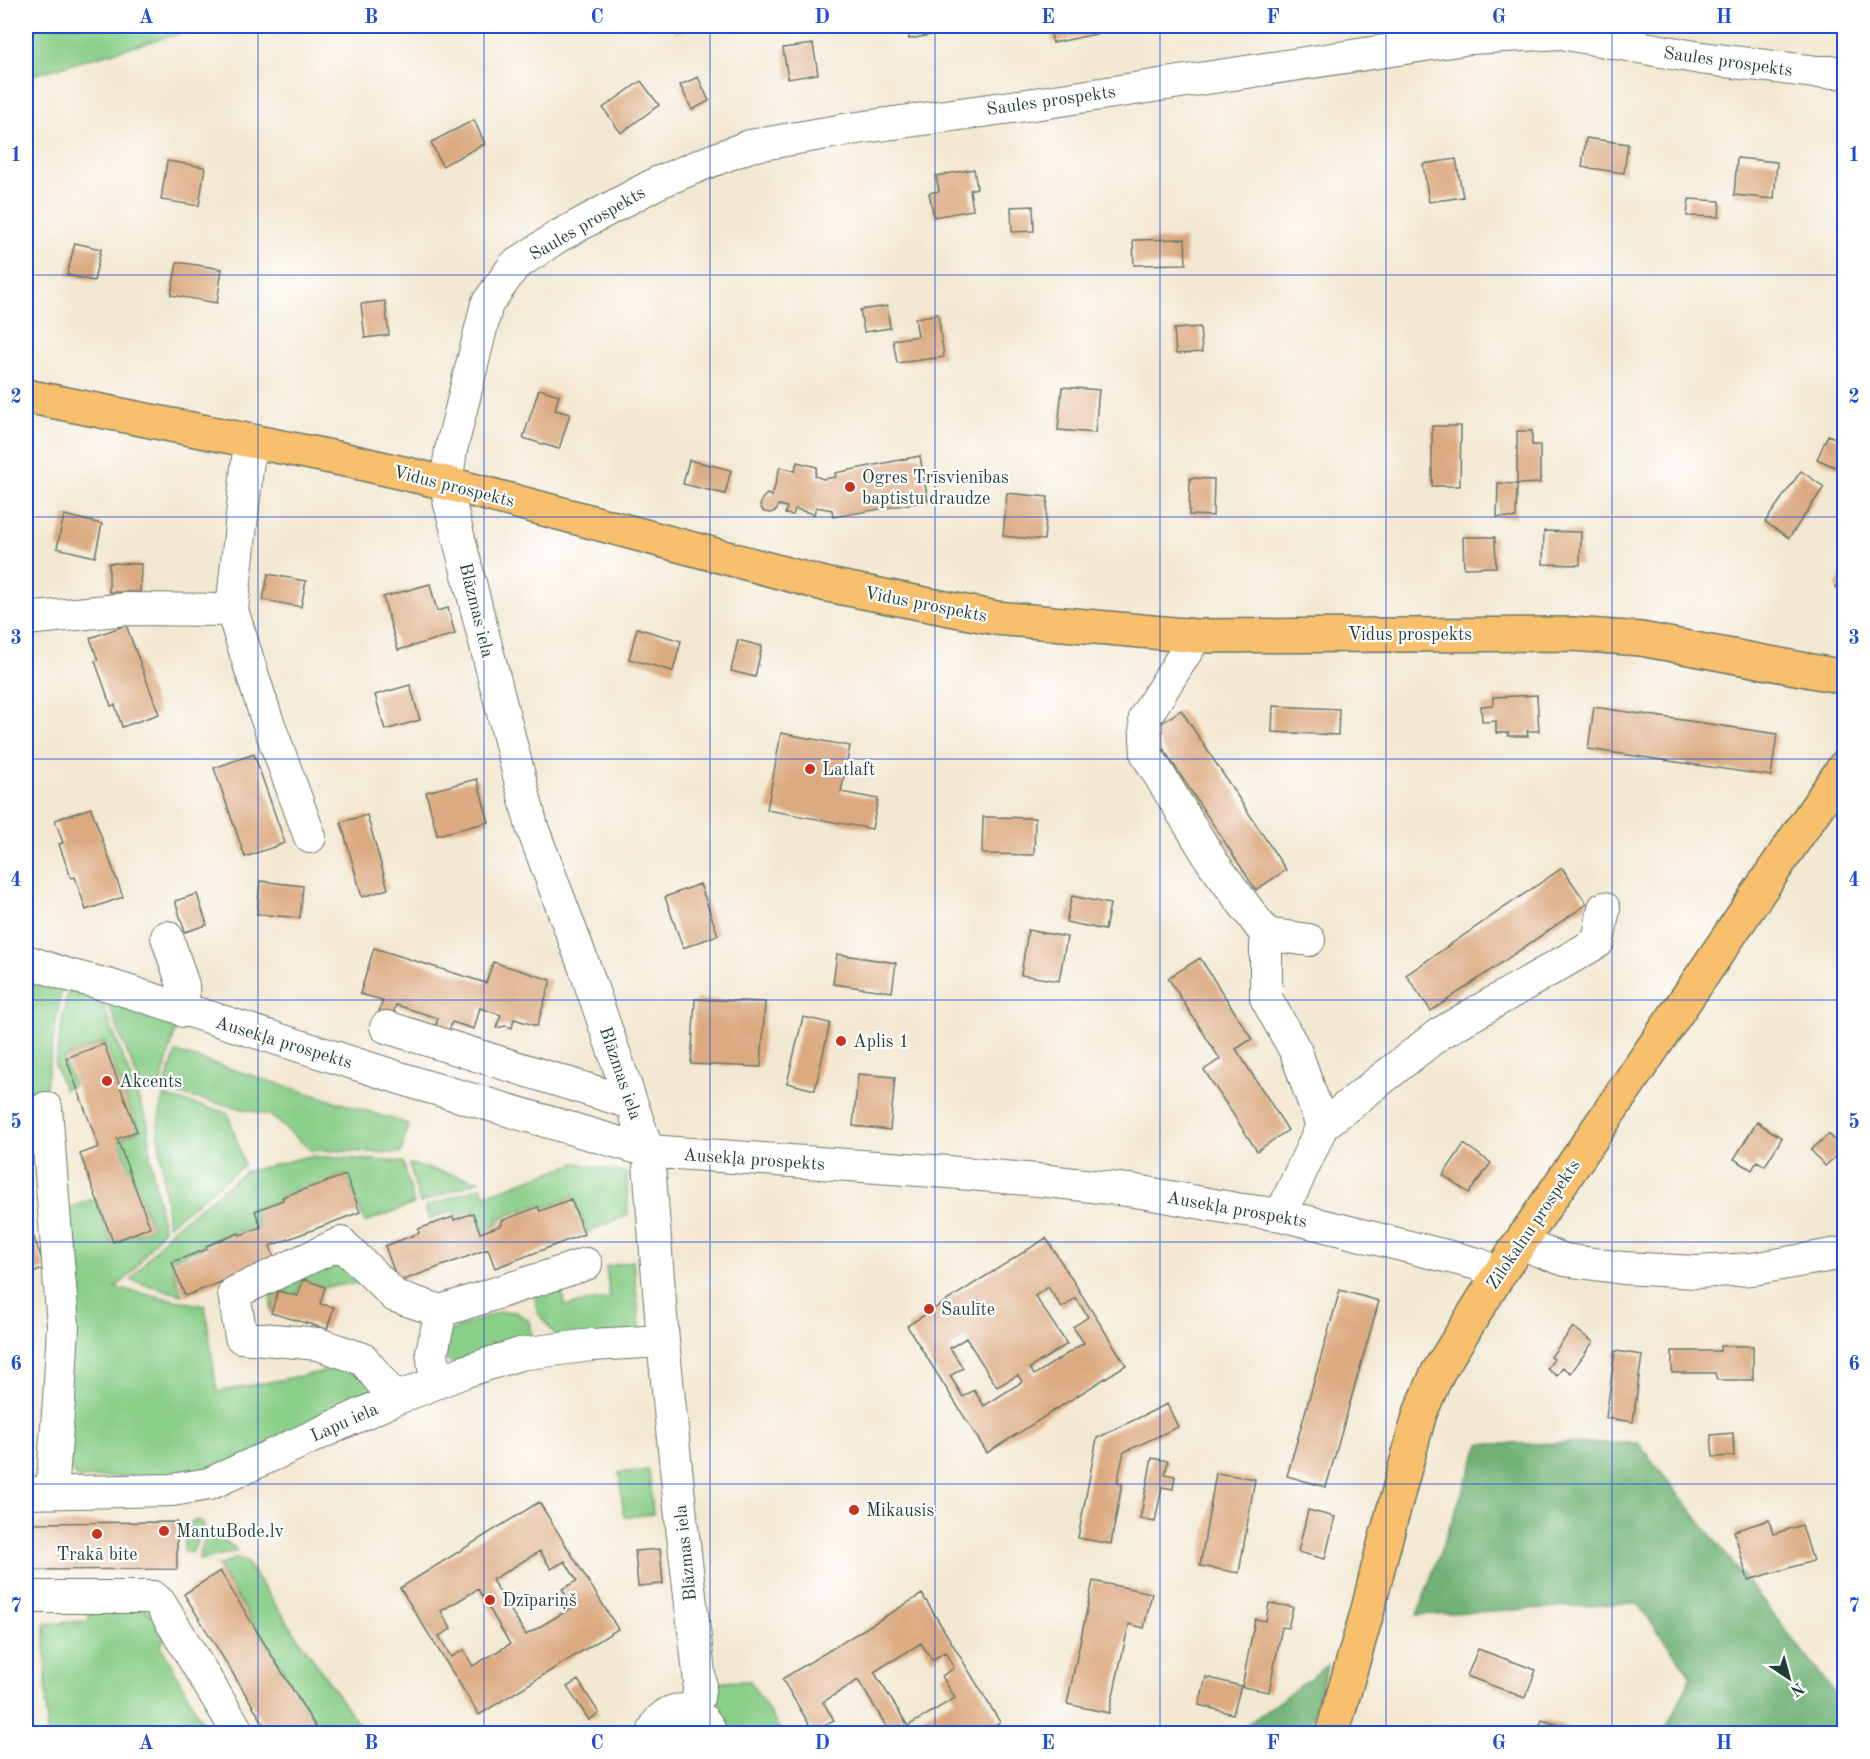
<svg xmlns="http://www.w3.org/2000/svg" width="1870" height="1759" font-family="'Old Standard TT',serif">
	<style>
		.green { fill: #8acf88; stroke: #54865e; stroke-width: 1.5 }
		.forest { fill: #6fb274; stroke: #477854; stroke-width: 1.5 }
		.building { fill: #dcaa80; fill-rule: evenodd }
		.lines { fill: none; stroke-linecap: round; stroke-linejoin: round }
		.minor-casing { stroke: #69796b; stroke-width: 34 }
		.major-casing { stroke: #69796b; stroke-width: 36 }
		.minor { stroke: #fff; stroke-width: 32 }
		.major { stroke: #f8bf6c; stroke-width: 33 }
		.grid { fill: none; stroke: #1d4ed8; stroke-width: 1.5; stroke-opacity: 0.55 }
		.poi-dot { fill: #c8321e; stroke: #fff; stroke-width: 2 }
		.labels { text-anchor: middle; stroke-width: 4.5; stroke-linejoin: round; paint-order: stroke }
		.street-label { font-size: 18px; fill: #1f3d34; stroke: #fff }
		.poi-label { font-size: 18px; fill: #1f3d34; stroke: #fff; text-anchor: start }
		.neatline { fill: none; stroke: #1d4ed8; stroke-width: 2 }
		.grid-label { font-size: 20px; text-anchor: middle; font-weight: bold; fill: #1d4ed8 }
	</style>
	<rect width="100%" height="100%" fill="#fff"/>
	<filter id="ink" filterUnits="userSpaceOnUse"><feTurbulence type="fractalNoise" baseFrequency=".0167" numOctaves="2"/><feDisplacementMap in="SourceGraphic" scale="12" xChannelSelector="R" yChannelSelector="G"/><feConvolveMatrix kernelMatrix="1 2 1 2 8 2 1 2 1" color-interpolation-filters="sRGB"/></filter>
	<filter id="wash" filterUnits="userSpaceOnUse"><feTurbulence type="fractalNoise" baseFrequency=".008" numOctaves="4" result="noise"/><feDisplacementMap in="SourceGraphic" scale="24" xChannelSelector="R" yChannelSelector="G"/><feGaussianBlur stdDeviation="1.35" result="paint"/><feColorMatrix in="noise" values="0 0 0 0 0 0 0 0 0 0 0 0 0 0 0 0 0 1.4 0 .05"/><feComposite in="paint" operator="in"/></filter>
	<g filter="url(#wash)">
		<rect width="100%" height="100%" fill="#f3e8d1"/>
		<path class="green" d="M26 26H205L26 77Z
			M26 975 62 986 43 1103 26 1126Z
			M68 989 102 1002 148 1124 150 1155 163 1229 131 1274 115 1288 205 1306 217 1392 357 1365 387 1396 204 1474 78 1478 66 1464 69 1280 81 1282 72 1272 67 1209 95 1198 112 1243 152 1228 119 1140 138 1131 105 1042 63 1058 74 1085 64 1089 55 1065Z
			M107 1001 177 1024 159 1090 140 1085Z
			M176 1052 408 1124 401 1153 311 1150 270 1115 163 1091Z
			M163 1096 228 1113 244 1165 168 1225 158 1126Z
			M310 1156 403 1162 414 1204 365 1222 346 1174 314 1187 312 1184 280 1196 282 1200 253 1209 259 1226 241 1233 240 1230 203 1245V1248L170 1260 182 1295 131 1280 170 1231 245 1172Z
			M576 1163 627 1173 628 1215 586 1233 573 1197 542 1208 540 1204 498 1219 499 1224 482 1231 474 1210 456 1216 453 1210 430 1219 425 1207 481 1187 485 1195Z
			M409 1164 479 1181 420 1203Z
			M344 1258 367 1282 325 1287 303 1280 296 1296 278 1291 271 1313V1297L272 1287Z
			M633 1261 641 1333 562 1339 552 1331 538 1313 535 1298 544 1288 559 1284 565 1306 610 1298 606 1267Z
			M499 1312H516L529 1321 531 1333 526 1342 453 1364 441 1355 447 1332Z
			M649 1470 653 1514 624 1517 619 1473Z
			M198 1520 204 1524 192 1553 184 1551 186 1524Z
			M209 1531 234 1547 237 1551 199 1560 200 1550Z
			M236 1558 246 1562 364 1733H322L218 1566Z
			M139 1604 168 1629 161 1646 208 1733H47L45 1624 89 1621V1608Z
			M750 1681 782 1733H722L715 1682Z"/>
		<path class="forest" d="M1638 1443 1844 1704V1733H1664L1691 1676 1637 1603 1417 1615 1480 1444Z
			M1328 1665 1307 1733H1236Z"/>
		<g id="blocks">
			<path class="building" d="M673 26H694L675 33Z
				M907 26H930L931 35 909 39Z
				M1049 26H1094L1096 34 1053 43Z
				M813 44 818 74 788 79 783 48Z
				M698 77 709 101 692 110 680 85Z
				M641 81 659 105 621 133 603 108Z
				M474 120 485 144 442 166 431 142Z
				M1586 138 1628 144 1624 173 1582 167Z
				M1737 158 1777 162 1774 199 1734 195Z
				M1456 159 1463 197 1429 202 1423 164Z
				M167 161 205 167 199 206 161 200Z
				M974 169 977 188 970 190 973 210 934 217 929 193 939 191 936 176Z
				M1689 199 1720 201 1719 217 1687 216Z
				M1033 206 1034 231 1012 232 1011 207Z
				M1185 239 1186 264 1134 265 1133 240Z
				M75 243 101 249 94 281 67 275Z
				M177 262 222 269 217 303 171 295Z
				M385 301 389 335 365 338 361 304Z
				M887 306 890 328 864 332 860 310Z
				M938 314 944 357 897 363 893 340 918 336 915 318Z
				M1200 327 1202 352 1176 354 1174 329Z
				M1062 387 1099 390 1095 433 1058 430Z
				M539 389 559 395 555 410 570 414 559 449 523 438Z
				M1432 426H1461L1460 486H1432Z
				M1517 431H1532V445H1540V483L1517 484 1516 518 1497 517 1498 483 1517 484Z
				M1828 435 1844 442V471L1817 459Z
				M920 456 928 501 833 517 832 510 816 507 814 514 795 509 793 515 785 514 787 507 778 505 777 510 771 513 764 512 760 506 762 499 767 494 772 496 780 467 795 471 797 462 817 467 815 476 823 479 836 477 835 473Z
				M689 460 731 470 725 494 683 484Z
				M1801 471 1824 487 1789 538 1765 522Z
				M1190 478 1214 479 1213 516 1189 515Z
				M1007 493 1048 497 1044 540 1003 536Z
				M64 515 102 524 95 557 57 548Z
				M1544 531 1581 532 1580 565 1543 564Z
				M1463 537H1495L1496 567 1464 568Z
				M109 563 141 564 140 592H109Z
				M1844 571V592L1835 587Z
				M268 574 306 581 301 607 263 600Z
				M430 584 437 611 448 608 455 634 398 650 383 597Z
				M126 625 159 714 122 727 115 705 111 706 95 661 98 660 90 638Z
				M637 628 681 641 673 671 629 659Z
				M738 640 762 646 755 677 731 671Z
				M410 685 420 720 385 730 375 695Z
				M1537 695 1539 731H1527L1528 736H1508V733H1496V721L1482 722 1481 706 1493 705V697Z
				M1273 706 1339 709 1338 735 1272 732Z
				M1594 707 1777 734 1771 776 1588 749Z
				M1181 710 1286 870 1256 890 1151 730Z
				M781 733 850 746 841 792 878 799 872 829 767 810Z
				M254 754 285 843 245 857 214 768Z
				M477 779 489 822 437 835 426 792Z
				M91 808 123 897 86 910 75 877 71 878 59 844 63 843 55 820Z
				M367 815 388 889 362 897 341 822Z
				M983 817 1035 818 1034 855 982 854Z
				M1562 868 1587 904 1431 1011 1406 975Z
				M260 881 303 886 300 918 257 914Z
				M700 884 718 935 683 948 665 897Z
				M197 894 207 925 185 932 175 901Z
				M1072 896 1110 904 1105 930 1066 922Z
				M1028 930 1067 937 1059 981 1021 975Z
				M374 948 486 983 493 962 551 980 537 1026 514 1019 512 1028 506 1026 496 1028 501 1015 480 1008 474 1029 452 1022 449 1031 434 1032 438 1018 396 1005 393 1014 378 1015 383 1000 360 994Z
				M837 954 896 963 892 992 833 984Z
				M1200 958 1252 1039 1236 1049 1288 1130 1257 1151 1204 1070 1220 1059 1168 978Z
				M695 999 765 1002 761 1067 691 1064Z
				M803 1017 830 1023 815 1090 787 1083Z
				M104 1044 137 1131 117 1139 150 1227 113 1242 80 1154 99 1147 66 1058Z
				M858 1074 895 1077 890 1130 853 1126Z
				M1757 1122 1782 1138 1765 1166 1757 1161 1752 1170 1734 1159Z
				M1829 1134 1843 1150 1825 1166 1811 1150Z
				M1464 1144 1491 1163 1469 1193 1443 1175Z
				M346 1175 360 1212 270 1246 275 1261 185 1296 172 1262 207 1249 206 1246 239 1233 240 1235 261 1227 255 1211 283 1200 282 1197Z
				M571 1199 584 1234 495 1268 488 1249 398 1282 385 1246 419 1233 418 1229 453 1217 454 1220 473 1213 480 1233 502 1225 501 1221 538 1207 540 1211Z
				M29 1224 45 1268 26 1276V1226Z
				M1046 1238 1126 1365 987 1453 907 1326ZM1048 1287 1062 1308 1076 1298 1088 1317 1073 1327 1084 1343 1034 1375 1030 1368 1067 1344 1035 1296ZM966 1338 997 1387 1018 1375 1022 1382 984 1406 974 1390 963 1397 950 1376 963 1368 950 1348Z
				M303 1279 325 1287 320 1304 334 1307 327 1329 271 1313 278 1291 298 1296Z
				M1340 1290 1379 1301 1326 1487 1287 1476Z
				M1573 1327 1593 1342 1571 1373 1563 1367 1557 1376 1547 1369 1554 1359 1551 1357Z
				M1720 1346H1753V1380H1717L1715 1373H1672V1351H1720Z
				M1615 1351 1642 1355 1633 1422 1606 1418Z
				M1167 1404 1178 1427 1124 1452 1117 1483 1122 1484 1111 1544 1078 1538 1097 1438Z
				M1733 1433 1734 1456 1713 1457 1711 1435Z
				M1152 1458 1168 1461 1165 1474 1175 1476 1173 1489 1162 1487 1155 1522 1140 1519Z
				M1216 1473 1255 1479 1239 1573 1200 1566Z
				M539 1502 618 1629 479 1715 400 1588ZM540 1551 551 1569 565 1561 577 1581 562 1589 573 1607 526 1635 492 1580ZM478 1589 510 1644 473 1666 464 1650 451 1657 439 1636 451 1629 441 1611Z
				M1308 1510 1335 1517 1325 1559 1298 1552Z
				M1769 1520 1773 1534 1802 1525 1813 1561 1748 1580 1734 1531Z
				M177 1522V1569L26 1570V1523Z
				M660 1549 663 1584 638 1586 635 1551Z
				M220 1571 320 1734H270L184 1594Z
				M1093 1581 1152 1593 1144 1628 1129 1624 1109 1713 1067 1704Z
				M922 1594 1000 1722 981 1734H891L858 1680 823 1702 834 1720 821 1728 824 1734H815L782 1679ZM921 1643 932 1660 945 1652 954 1668 942 1676 955 1698 908 1726 874 1672Z
				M1269 1603 1293 1607 1288 1628 1282 1627 1269 1692 1242 1687 1255 1619 1266 1621Z
				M1478 1649 1536 1670 1525 1698 1467 1676Z
				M1206 1677 1241 1686 1233 1714 1199 1705Z
				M578 1680 599 1713 589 1720 567 1687Z
				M1542 1720 1569 1728 1567 1734H1537Z"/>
		</g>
	</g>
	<g filter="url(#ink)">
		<use href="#blocks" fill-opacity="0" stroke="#69796b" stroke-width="1.5"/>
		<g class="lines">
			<defs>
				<path id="minor" d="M232 610 265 714 310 837
					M26 619 127 609 232 610 250 440
					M1196 636 1145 717 1147 755 1213 863 1266 934 1309 940
					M1266 934V998L1296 1052 1322 1126
					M167 937 183 985 184 1011
					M26 961 68 975 108 985 422 1085 648 1151 948 1172 1048 1181 1136 1191 1236 1209 1281 1215 1478 1264 1499 1274
					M386 1027 631 1103
					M46 1108 63 1325 59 1400 52 1492
					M1281 1215 1322 1126 1439 1034 1598 942 1604 908
					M1521 1242 1540 1251 1565 1260 1623 1268 1696 1272 1753 1269 1844 1253
					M436 1383 432 1352 441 1311 586 1264
					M395 1399 363 1359 318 1344 241 1337 234 1293 341 1243 395 1296 441 1311
					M26 1493 172 1490 209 1484 395 1399 466 1371 520 1354 592 1345 663 1341
					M26 1597H153L160 1603 239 1734
					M692 1711 698 1698 700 1682 682 1527 663 1341 648 1151 586 971 532 827 449 500 446 483 451 450 487 304 514 266 557 237 657 183 708 162 750 146 850 129 1041 103 1471 38 1561 33 1700 58 1816 72H1844
					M653 1734C661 1702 701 1703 711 1734"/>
				<path id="major" d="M26 396 351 461 446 483 828 585 996 618 1196 636 1572 634 1641 639 1844 677
					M1332 1734 1367 1613 1381 1556 1420 1413 1438 1372 1499 1274 1844 767"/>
			</defs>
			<use href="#minor" class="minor-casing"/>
			<use href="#major" class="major-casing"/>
			<use href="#minor" class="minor"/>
			<use href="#major" class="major"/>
		</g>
	</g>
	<path class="grid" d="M258 26V1734M484 26V1734M710 26V1734M935 26V1734M1160 26V1734M1386 26V1734M1612 26V1734M26 275H1844M26 517H1844M26 759H1844M26 1000H1844M26 1242H1844M26 1484H1844"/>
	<g class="poi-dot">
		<circle cx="850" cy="487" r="6"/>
		<circle cx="810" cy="769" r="6"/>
		<circle cx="841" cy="1041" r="6"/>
		<circle cx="107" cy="1081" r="6"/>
		<circle cx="929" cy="1309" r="6"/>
		<circle cx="854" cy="1510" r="6"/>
		<circle cx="164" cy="1531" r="6"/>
		<circle cx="97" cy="1534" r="6"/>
		<circle cx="490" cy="1600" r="6"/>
	</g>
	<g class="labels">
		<g class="street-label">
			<text transform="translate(1728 61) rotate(8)" y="6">Saules prospekts</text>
			<text transform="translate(1051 100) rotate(-8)" y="6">Saules prospekts</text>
			<text transform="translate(587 223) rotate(-30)" y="6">Saules prospekts</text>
			<text transform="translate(454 486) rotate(14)" y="6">Vidus prospekts</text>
			<text transform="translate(926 604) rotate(11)" y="6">Vidus prospekts</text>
			<text transform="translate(477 610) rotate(76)" y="6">Blāzmas iela</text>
			<text x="1410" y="640">Vidus prospekts</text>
			<text transform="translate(284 1042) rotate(17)" y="6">Ausekļa prospekts</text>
			<text transform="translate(621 1073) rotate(71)" y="6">Blāzmas iela</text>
			<text transform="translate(754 1159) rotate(4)" y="6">Ausekļa prospekts</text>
			<text transform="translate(1237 1209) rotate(10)" y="6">Ausekļa prospekts</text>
			<text transform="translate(1533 1224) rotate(-56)" y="6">Zilokalnu prospekts</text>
			<text transform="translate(344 1422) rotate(-24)" y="6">Lapu iela</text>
			<text transform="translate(685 1553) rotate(-96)" y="6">Blāzmas iela</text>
		</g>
		<g class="poi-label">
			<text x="862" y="483">Ogres Trīsvienības<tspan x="862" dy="21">baptistu draudze</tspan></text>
			<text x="822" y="775">Latlaft</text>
			<text x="853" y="1047">Aplis 1</text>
			<text x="119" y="1087">Akcents</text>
			<text x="941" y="1315">Saulīte</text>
			<text x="866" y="1516">Mikausis</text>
			<text x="176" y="1537">MantuBode.lv</text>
			<text x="97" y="1560" text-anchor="middle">Trakā bite</text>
			<text x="502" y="1606">Dzīpariņš</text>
		</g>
	</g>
	<rect width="1870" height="1759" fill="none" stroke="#fff" stroke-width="66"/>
	<g transform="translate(1789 1678) rotate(144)" stroke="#ffffff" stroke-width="4.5" paint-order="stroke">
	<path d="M0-4.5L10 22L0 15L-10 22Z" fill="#1f3d34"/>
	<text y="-9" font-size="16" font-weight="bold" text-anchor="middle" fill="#1f3d34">N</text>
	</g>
	<rect x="33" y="33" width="1804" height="1693" class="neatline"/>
	<g class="grid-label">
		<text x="146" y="23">A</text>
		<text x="371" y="23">B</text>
		<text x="597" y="23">C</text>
		<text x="822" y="23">D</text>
		<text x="1048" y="23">E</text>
		<text x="1273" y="23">F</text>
		<text x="1499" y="23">G</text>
		<text x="1724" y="23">H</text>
		<text x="16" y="161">1</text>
		<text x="1854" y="161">1</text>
		<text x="16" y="403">2</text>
		<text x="1854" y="403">2</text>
		<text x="16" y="644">3</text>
		<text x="1854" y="644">3</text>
		<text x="16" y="886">4</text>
		<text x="1854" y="886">4</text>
		<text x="16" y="1128">5</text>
		<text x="1854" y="1128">5</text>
		<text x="16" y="1370">6</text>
		<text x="1854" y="1370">6</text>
		<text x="16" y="1612">7</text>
		<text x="1854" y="1612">7</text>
		<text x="146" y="1749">A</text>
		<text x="371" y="1749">B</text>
		<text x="597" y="1749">C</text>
		<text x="822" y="1749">D</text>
		<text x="1048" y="1749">E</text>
		<text x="1273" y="1749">F</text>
		<text x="1499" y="1749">G</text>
		<text x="1724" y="1749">H</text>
	</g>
</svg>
